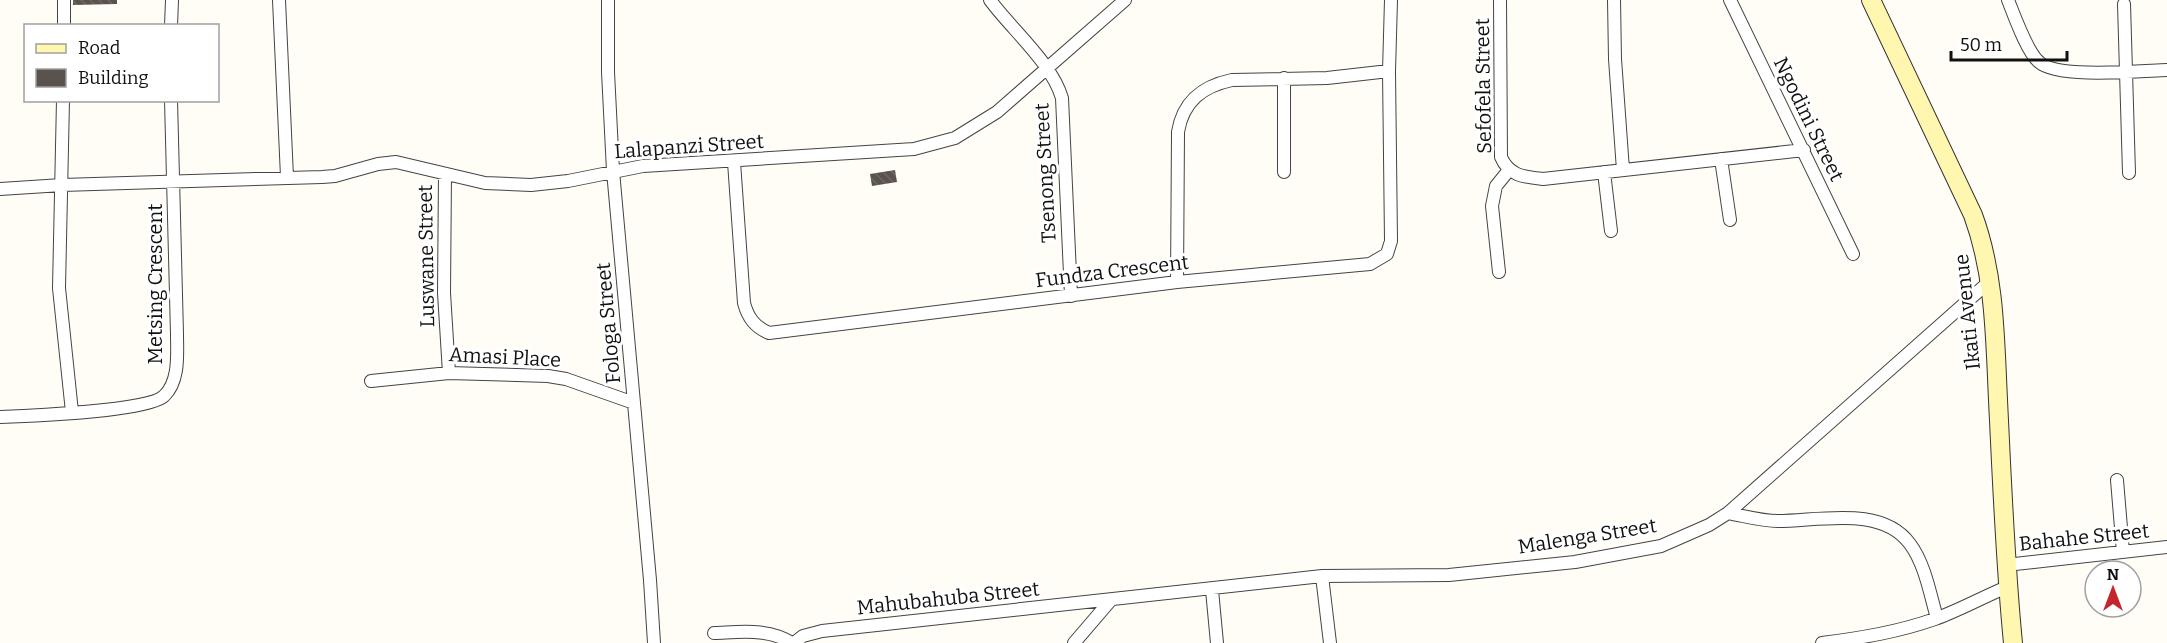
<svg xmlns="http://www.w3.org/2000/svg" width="2167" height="643" font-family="Bitter,serif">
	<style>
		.building { fill: url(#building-back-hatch) }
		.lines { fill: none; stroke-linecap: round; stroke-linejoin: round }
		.street-casing { stroke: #444; stroke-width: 14 }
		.secondary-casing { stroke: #333; stroke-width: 20 }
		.street { stroke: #fff; stroke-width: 12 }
		.secondary { stroke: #fff6b0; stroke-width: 18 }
		.labels { text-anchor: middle; stroke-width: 6; stroke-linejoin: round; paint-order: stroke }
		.street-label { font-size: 20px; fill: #111; stroke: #fff }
	</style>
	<defs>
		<pattern id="building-back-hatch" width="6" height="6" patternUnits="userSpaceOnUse" patternTransform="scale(1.5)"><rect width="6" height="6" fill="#5a524d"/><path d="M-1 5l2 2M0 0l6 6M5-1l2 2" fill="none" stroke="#6d6662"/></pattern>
	</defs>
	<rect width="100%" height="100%" fill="#fffdf5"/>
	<path class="building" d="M73 0H117V4L73 5Z
		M895 170 897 182 872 186 870 174Z"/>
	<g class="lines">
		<defs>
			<path id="street" d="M279 0 287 177
				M608 0V72L613 171 650 580 654 643
				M990 0C1013 31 1051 62 1062 98L1071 296
				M1500 0 1501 157C1509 176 1524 177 1543 179L1804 150
				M1614 0 1615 59 1623 170
				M1730 0 1853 254
				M2008 0C2014 15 2027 52 2039 62 2057 79 2140 71 2167 70
				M2124 4 2129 173
				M64 26V0
				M171 26 172 0
				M1284 78V172
				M63 100 59 288 72 412
				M1721 159 1730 220
				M734 162 744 303C748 318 755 327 769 333L1177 282 1370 264 1387 254 1391 241 1389 71 1391 0
				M1604 172 1611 231
				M445 174 444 293 449 373
				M0 189 62 185 322 177 335 176 378 164 396 162 485 183 531 185 568 181 643 166 914 149 955 138 997 112 1125 0
				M1499 272 1492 206 1496 186 1509 170
				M1177 282 1178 132C1183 101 1203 86 1232 80L1327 78 1389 71
				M371 381 449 373 548 376 566 379 634 403
				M0 417C27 416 149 411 164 396 180 381 177 353 177 334L171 100
				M2117 480 2123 552
				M1728 513 1990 281
				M2006 565 2167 547
				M1322 576 1330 643
				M1212 590 1217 643
				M714 633C742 632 768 628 792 643
				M794 643 803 636 822 631 1322 576 1449 575 1575 562 1661 546 1709 525 1728 513C1745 516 1761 521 1778 521 1819 521 1882 505 1910 544 1925 564 1930 594 1937 618
				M1074 643 1110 601
				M1822 643C1861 638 1898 632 1935 619 1960 610 1983 597 2007 587"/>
			<path id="secondary" d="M1871 0 1973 215C1995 275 1995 337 1998 400 2002 481 2005 562 2013 643"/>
		</defs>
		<use href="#street" class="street-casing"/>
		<use href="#secondary" class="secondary-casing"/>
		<use href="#street" class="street"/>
		<use href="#secondary" class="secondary"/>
	</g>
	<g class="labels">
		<g class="street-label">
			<text transform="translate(1483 86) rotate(-91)" y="7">Sefofela Street</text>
			<text transform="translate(1809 119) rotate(64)" y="7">Ngodini Street</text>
			<text transform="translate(689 146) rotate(-4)" y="7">Lalapanzi Street</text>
			<text transform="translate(1045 173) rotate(-93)" y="7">Tsenong Street</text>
			<text transform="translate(426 256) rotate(-91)" y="7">Luswane Street</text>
			<text transform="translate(1112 271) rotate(-7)" y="7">Fundza Crescent</text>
			<text transform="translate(155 284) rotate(-90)" y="7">Metsing Crescent</text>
			<text transform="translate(1967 312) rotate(-96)" y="7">Ikati Avenue</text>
			<text transform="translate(608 323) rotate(-95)" y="7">Fologa Street</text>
			<text transform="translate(505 357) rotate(3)" y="7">Amasi Place</text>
			<text transform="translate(1587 536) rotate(-9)" y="7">Malenga Street</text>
			<text transform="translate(2084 537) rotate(-6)" y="7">Bahahe Street</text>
			<text transform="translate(948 598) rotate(-6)" y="7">Mahubahuba Street</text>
		</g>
	</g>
	<rect x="24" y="24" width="195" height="78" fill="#ffffff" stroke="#a0a0a0" stroke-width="1.5"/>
	<rect x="36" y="44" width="30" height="9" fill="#fff6b0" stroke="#a0a0a0" stroke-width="1.5"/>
	<text x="78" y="54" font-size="18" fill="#111111">Road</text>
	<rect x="36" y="69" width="30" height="18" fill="#5a524d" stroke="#a0a0a0" stroke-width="1.5"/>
	<text x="78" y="84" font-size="18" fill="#111111">Building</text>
	<g transform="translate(2113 589)"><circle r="28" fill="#ffffff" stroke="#a0a0a0" stroke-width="1.5"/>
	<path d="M0-4.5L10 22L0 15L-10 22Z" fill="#c4262e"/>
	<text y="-9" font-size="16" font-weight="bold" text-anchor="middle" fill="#111111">N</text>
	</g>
	<path d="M1951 51v9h116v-9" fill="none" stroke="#111111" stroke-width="3"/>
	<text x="1960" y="51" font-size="18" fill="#111111" stroke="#ffffff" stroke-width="4.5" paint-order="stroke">50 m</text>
</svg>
